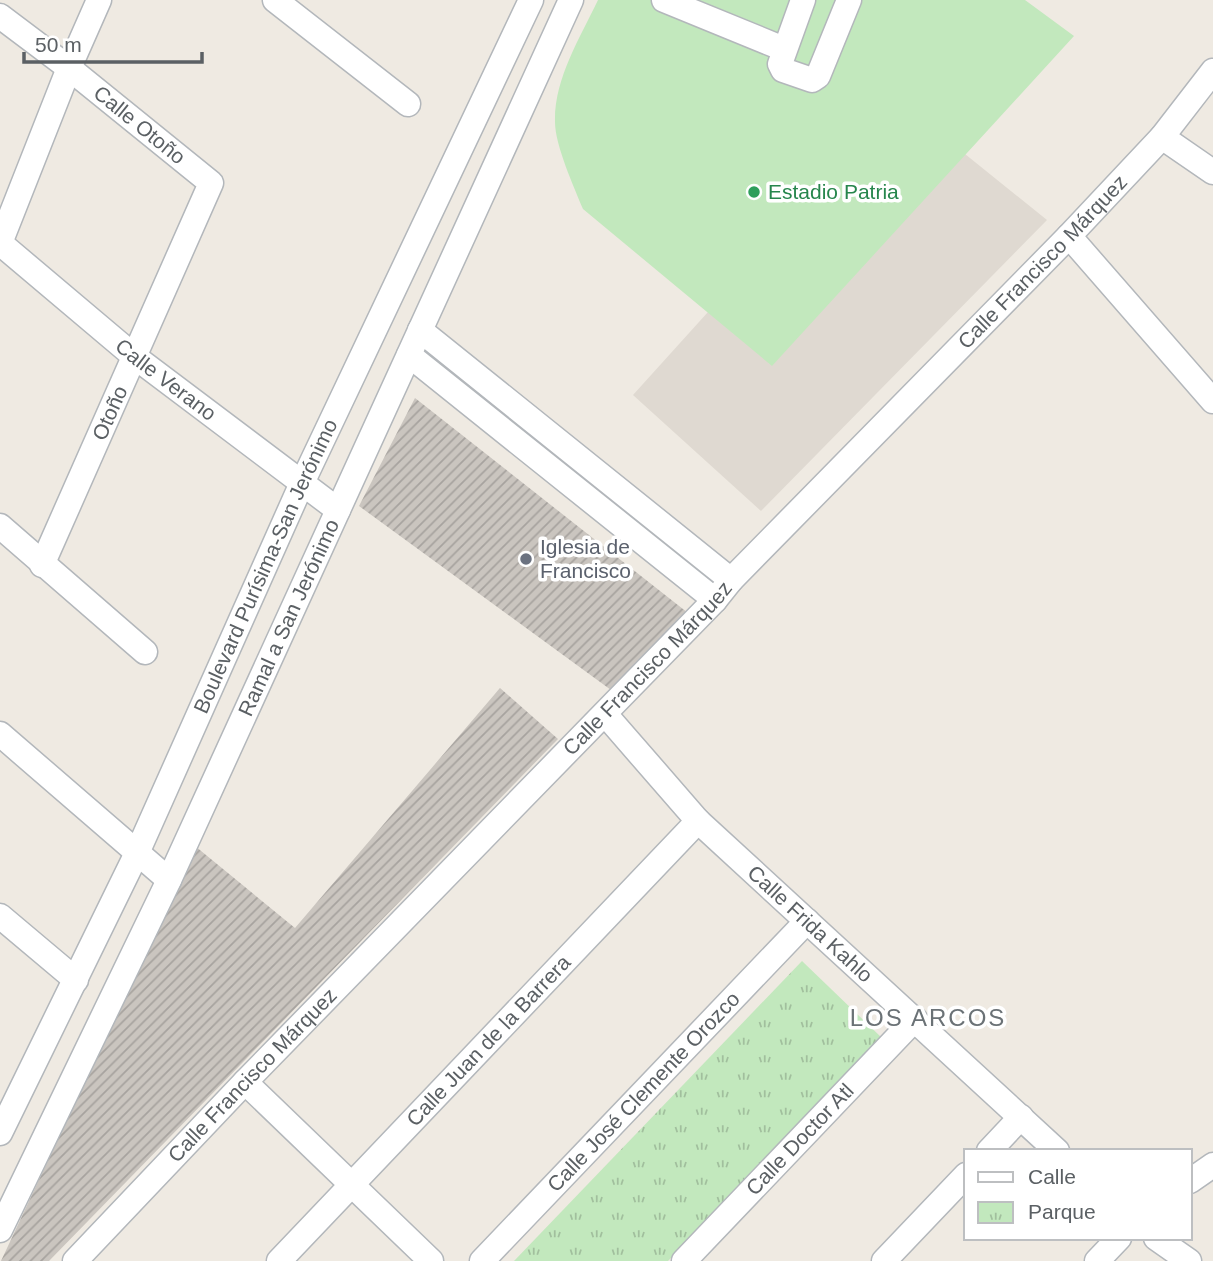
<svg xmlns="http://www.w3.org/2000/svg" width="1213" height="1261" font-family="Arial,sans-serif">
	<style>
		.education { fill: #dfd9d1 }
		.grass { fill: #c2e8bd }
		.park { fill: url(#park-tufts) }
		.building { fill: url(#building-hatch) }
		.lines { fill: none; stroke-linecap: round; stroke-linejoin: round }
		.minor-casing { stroke: #b3b7bb; stroke-width: 27 }
		.minor { stroke: #fff; stroke-width: 24 }
		.leisure-dot { fill: #2e9e5b; stroke: #fff; stroke-width: 2.5 }
		.worship-dot { fill: #6b7280; stroke: #fff; stroke-width: 2.5 }
		.labels { text-anchor: middle; stroke-width: 7; stroke-linejoin: round; paint-order: stroke }
		.street-label { font-size: 21px; fill: #5b6064; stroke: #fff }
		.leisure-label { font-size: 21px; fill: #27864d; stroke: #fff; text-anchor: start }
		.worship-label { font-size: 21px; fill: #5b616d; stroke: #fff; text-anchor: start }
		.quarter-label { font-size: 24px; letter-spacing: 2px; fill: #6b7276; stroke: #fff }
	</style>
	<defs>
		<pattern id="park-tufts" width="24" height="20" patternUnits="userSpaceOnUse" patternTransform="scale(1.75)"><rect width="24" height="20" fill="#c2e8bd"/><path d="M3 7l-1-3M5 7V3M7 7l1-3M15 17l-1-3M17 17v-4M19 17l1-3" fill="none" stroke="#a1bf9d"/></pattern>
		<pattern id="building-hatch" width="6" height="6" patternUnits="userSpaceOnUse" patternTransform="scale(1.75)"><rect width="6" height="6" fill="#cac5bf"/><path d="M-1 1l2-2M0 6l6-6M5 7l2-2" fill="none" stroke="#a7a39f"/></pattern>
	</defs>
	<rect width="100%" height="100%" fill="#efeae2"/>
	<path class="education" d="M965 154 1047 220 761 511 633 395 708 312 772 365Z"/>
	<path class="grass" d="M598 0H1025L1074 36 772 366 583 209C574 187 555 145 555 122 554 79 580 38 598 0Z"/>
	<path class="park" d="M802 961 882 1038 668 1261H514Z"/>
	<path class="building" d="M415 398 688 613 611 690 359 506Z
		M500 688 558 739 49 1261H1L195 846 295 928Z"/>
	<g class="lines">
		<defs>
			<g id="minor">
				<path d="M275 0 408 104"/>
				<path d="M664 0 784 49"/>
				<path d="M803 0 780 64 783 70 812 80 818 76 849 0"/>
				<path id="s1" d="M0 16 69 68 211 183 42 565"/>
				<path d="M1162 137 1213 172"/>
				<path d="M1069 236 1213 401"/>
				<path id="s2" d="M0 243 135 357 338 510"/>
				<path d="M0 243 69 68 99 0"/>
				<path d="M420 330 731 580"/>
				<path d="M409 355 715 600"/>
				<path d="M0 526 145 652"/>
				<path id="s3" d="M605 714 698 821 1057 1151"/>
				<path d="M0 734 169 880"/>
				<path d="M0 916 76 980"/>
				<path d="M245 1082 431 1261"/>
				<path id="s4" d="M0 1133 137 853 302 483 531 0"/>
				<path d="M989 1151 1021 1117"/>
				<path d="M1190 1181 1213 1165"/>
				<path id="s5" d="M0 1230 169 880 571 0"/>
				<path d="M1156 1238 1189 1261"/>
				<path id="s6" d="M75 1261 245 1082 715 600 731 580 1069 236 1162 137 1213 71"/>
				<path id="s7" d="M279 1261 698 821"/>
				<path id="s8" d="M482 1261 807 921"/>
				<path id="s9" d="M684 1261 915 1019"/>
				<path d="M884 1261 966 1175"/>
				<path d="M1097 1261 1119 1238"/>
			</g>
		</defs>
		<use href="#minor" class="minor-casing"/>
		<use href="#minor" class="minor"/>
	</g>
	<circle class="leisure-dot" cx="754" cy="192" r="7"/>
	<circle class="worship-dot" cx="526" cy="559" r="7"/>
	<g class="labels">
		<g class="street-label">
			<text dy="7" stroke="none"><textPath href="#s1" startOffset="177">Calle Otoño</textPath></text>
			<text dy="7" stroke="none"><textPath href="#s6" startOffset="1391">Calle Francisco Márquez</textPath></text>
			<text dy="7" stroke="none"><textPath href="#s2" startOffset="215">Calle Verano</textPath></text>
			<text transform="translate(110 413) rotate(-66)" y="7">Otoño</text>
			<text dy="7" stroke="none"><textPath href="#s4" startOffset="626">Boulevard Purísima-San Jerónimo</textPath></text>
			<text dy="7" stroke="none"><textPath href="#s5" startOffset="677">Ramal a San Jerónimo</textPath></text>
			<text dy="7" stroke="none"><textPath href="#s6" startOffset="824">Calle Francisco Márquez</textPath></text>
			<text dy="7" stroke="none"><textPath href="#s3" startOffset="294">Calle Frida Kahlo</textPath></text>
			<text dy="7" stroke="none"><textPath href="#s7" startOffset="304">Calle Juan de la Barrera</textPath></text>
			<text dy="7" stroke="none"><textPath href="#s6" startOffset="257">Calle Francisco Márquez</textPath></text>
			<text dy="7" stroke="none"><textPath href="#s8" startOffset="234">Calle José Clemente Orozco</textPath></text>
			<text dy="7" stroke="none"><textPath href="#s9" startOffset="168">Calle Doctor Atl</textPath></text>
		</g>
		<g class="leisure-label">
			<text x="768" y="199">Estadio Patria</text>
		</g>
		<g class="worship-label">
			<text x="540" y="554">Iglesia de<tspan x="540" dy="24">Francisco</tspan></text>
		</g>
		<g class="quarter-label">
			<text x="928" y="1026">LOS ARCOS</text>
		</g>
	</g>
	<rect x="964" y="1149" width="228" height="91" fill="#ffffff" stroke="#bdbfc1" stroke-width="2"/>
	<rect x="978" y="1172" width="35" height="10" fill="#ffffff" stroke="#bdbfc1" stroke-width="2"/>
	<text x="1028" y="1184" font-size="21" fill="#5b6064">Calle</text>
	<rect x="978" y="1202" width="35" height="21" fill="url(#park-tufts)" stroke="#bdbfc1" stroke-width="2"/>
	<text x="1028" y="1219" font-size="21" fill="#5b6064">Parque</text>
	<path d="M24 52v10h178v-10" fill="none" stroke="#5b6064" stroke-width="3.5"/>
	<text x="35" y="52" font-size="21" fill="#5b6064" stroke="#ffffff" stroke-width="5" paint-order="stroke">50 m</text>
</svg>
